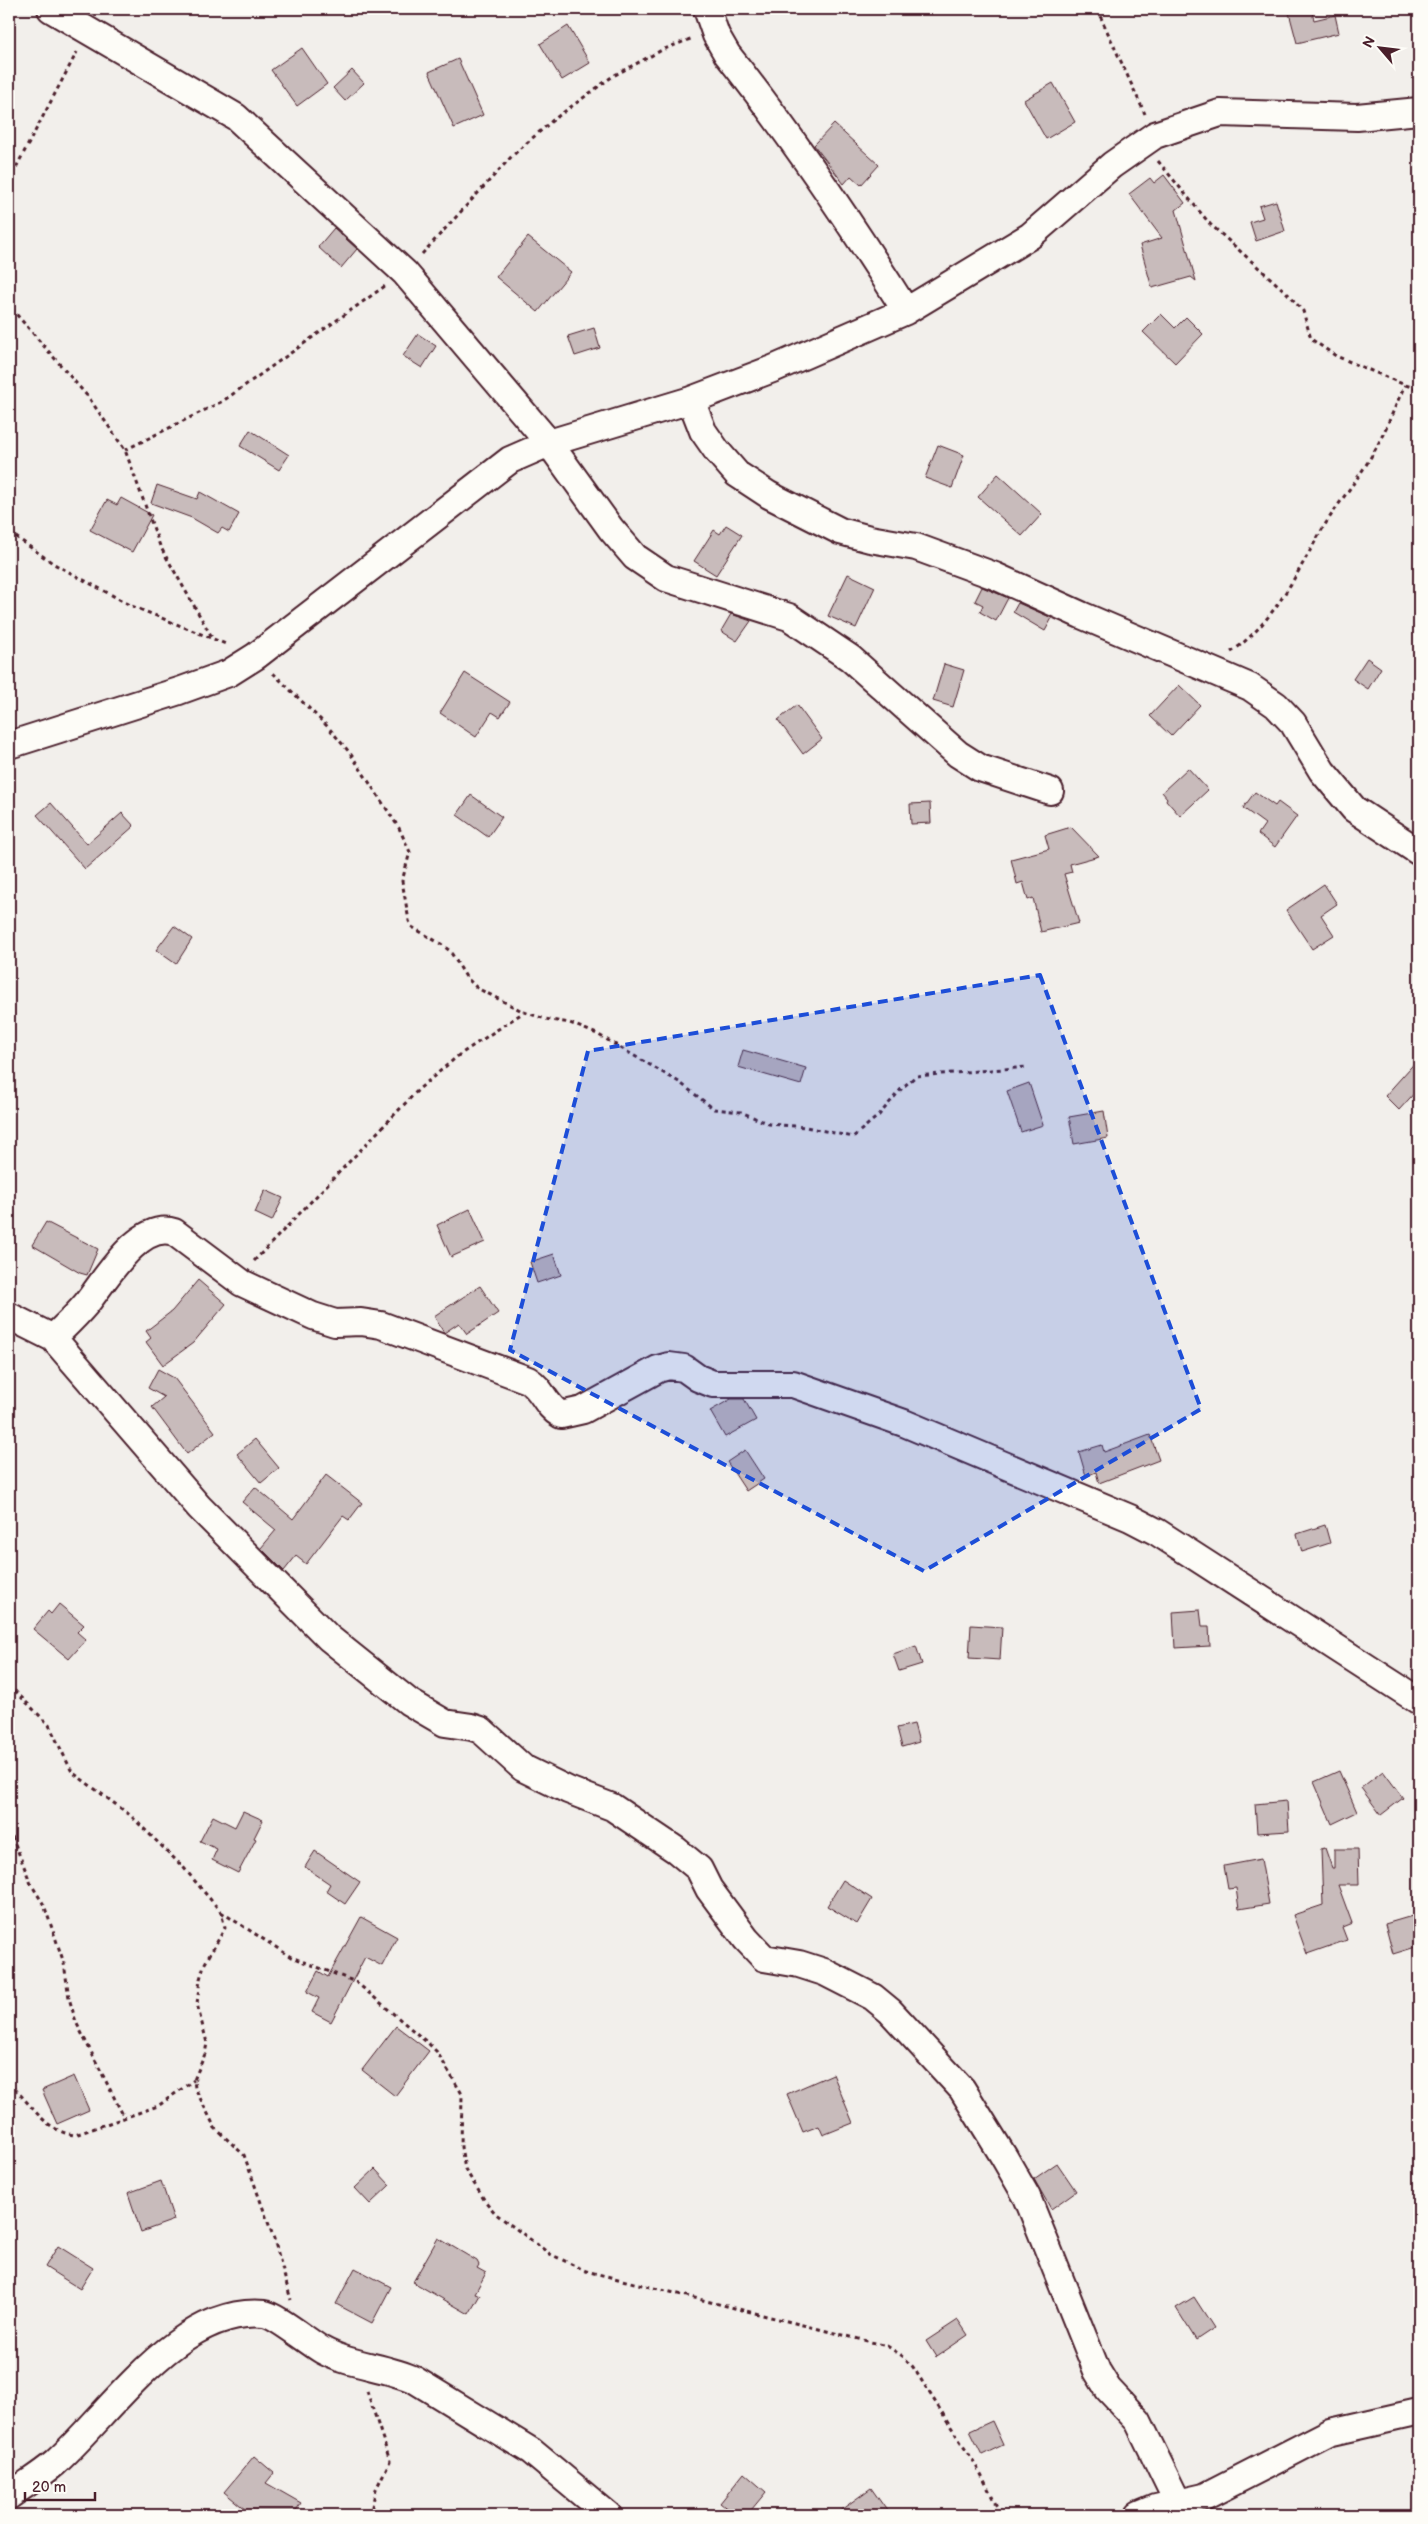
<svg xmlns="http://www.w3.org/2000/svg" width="1428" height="2524" font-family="'Balsamiq Sans',sans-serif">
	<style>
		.building { fill: #c8bbbb; stroke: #4a1f2b }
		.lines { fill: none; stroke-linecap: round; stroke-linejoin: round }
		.minor-casing { stroke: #4a1f2b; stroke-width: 30 }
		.path { stroke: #4a1f2b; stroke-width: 3; stroke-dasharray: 4 4; stroke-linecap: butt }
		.minor { stroke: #fdfcf7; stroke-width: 26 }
		.marked { fill: #1d4ed8; fill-opacity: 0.2; stroke: #1d4ed8; stroke-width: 4; stroke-dasharray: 10 6; stroke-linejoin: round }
	</style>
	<rect width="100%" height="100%" fill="#f2efeb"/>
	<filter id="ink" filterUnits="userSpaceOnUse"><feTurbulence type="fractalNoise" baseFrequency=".02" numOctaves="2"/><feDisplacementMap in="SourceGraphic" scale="10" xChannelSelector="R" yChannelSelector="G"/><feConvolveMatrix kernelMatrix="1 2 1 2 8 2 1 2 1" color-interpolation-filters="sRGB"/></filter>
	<g filter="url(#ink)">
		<path class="building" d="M1288 9H1311L1314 20 1335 15 1339 33 1297 43Z
			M568 26 590 63 562 80 540 44Z
			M302 48 327 84 297 106 271 70Z
			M458 59 483 115 454 128 429 72Z
			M352 70 364 83 345 101 333 88Z
			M1053 83 1075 122 1046 139 1024 100Z
			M834 124 879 165 861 185 851 176 844 184 814 145Z
			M1164 175 1185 203 1176 210 1196 281 1191 277 1152 288 1140 245 1162 238 1129 194 1150 178 1154 183Z
			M1276 201 1285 231 1256 241 1250 222 1263 218 1259 206Z
			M334 228 357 249 341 268 318 247Z
			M528 237 571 272 538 312 496 277Z
			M1161 314 1175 328 1186 317 1203 334 1175 363 1143 332Z
			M594 328 600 348 575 356 568 336Z
			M418 334 436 346 422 368 403 356Z
			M250 430 289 455 279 470 240 446Z
			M938 445 964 455 952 488 925 478Z
			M998 474 1042 514 1022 536 978 497Z
			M157 485 197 499 200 492 239 514 229 532 222 528 218 533 192 518 151 503Z
			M121 498 152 515 132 552 90 530 107 500 117 505Z
			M726 525 742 535 716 575 694 561 714 530 720 534Z
			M848 574 875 587 856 628 828 616Z
			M982 587 1008 598 996 621 980 612 983 605 975 601Z
			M1018 603 1052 618 1045 631 1013 612Z
			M731 614 751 621 737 641 721 631Z
			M1367 658 1381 668 1368 689 1353 679Z
			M944 664 964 670 953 707 933 701Z
			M465 673 510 702 500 717 492 712 476 737 440 713Z
			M1179 685 1200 705 1171 736 1150 716Z
			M797 705 822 739 803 754 778 720Z
			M1188 768 1208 790 1180 816 1166 800 1167 798 1162 792Z
			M1255 792 1275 806 1278 802 1297 816 1275 847 1258 834 1265 824 1243 808Z
			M471 795 502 817 488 837 457 815Z
			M51 803 87 844 122 813 134 826 85 869 37 815Z
			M930 803 931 823 911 824 910 804Z
			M1071 827 1099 856 1070 864 1072 872 1064 874 1079 923 1041 932 1033 898 1028 900 1023 882 1017 884 1011 859 1049 849 1045 835Z
			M1324 884 1337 904 1321 915 1334 935 1312 949 1286 910Z
			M174 926 192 939 176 964 156 950Z
			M743 1050 806 1068 801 1085 738 1067Z
			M1419 1058V1088L1399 1110 1385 1096Z
			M1029 1083 1043 1125 1021 1132 1007 1091Z
			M1104 1111 1108 1138 1074 1144 1069 1117Z
			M265 1190 283 1198 272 1221 255 1213Z
			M470 1209 485 1242 451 1257 437 1225Z
			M46 1222 98 1249 87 1275 80 1273 32 1245Z
			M554 1254 561 1275 537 1283 530 1262Z
			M198 1280 226 1304 193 1343 163 1365 146 1342 151 1338 146 1331 172 1311Z
			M480 1286 498 1313 467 1334 459 1323 444 1333 434 1316Z
			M158 1369 174 1378 215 1432 187 1454 152 1407 164 1397 148 1388Z
			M731 1399H744L756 1420 725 1437 710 1411Z
			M1150 1435 1159 1460 1099 1483 1096 1472 1086 1476 1079 1452 1102 1445 1104 1452Z
			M255 1439 279 1468 261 1483 237 1454Z
			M745 1450 764 1479 746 1491 727 1462Z
			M326 1475 362 1503 349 1520 343 1516 306 1564 296 1556 284 1571 261 1548 276 1530 242 1502 255 1487 293 1519Z
			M1325 1525 1330 1543 1302 1552 1297 1534Z
			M59 1604 84 1625 77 1632 86 1640 69 1659 33 1629 48 1611 51 1614Z
			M1200 1610 1202 1626H1209L1210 1646 1175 1648 1173 1612Z
			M971 1625 1002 1627 1000 1660 969 1658Z
			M916 1646 922 1664 899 1671 893 1654Z
			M914 1724 919 1742 902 1747 897 1728Z
			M1339 1771 1357 1812 1332 1824 1314 1782Z
			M1383 1771 1403 1798 1381 1815 1361 1788Z
			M1287 1801 1289 1831 1257 1833 1255 1804Z
			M243 1811 263 1820 254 1838 256 1839 238 1873 212 1860 217 1849 200 1841 213 1816 235 1827Z
			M1325 1848 1332 1868H1334V1849H1358L1359 1885H1338L1352 1923 1342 1927 1347 1940 1307 1954 1293 1915 1323 1905 1321 1849Z
			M315 1851 360 1882 345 1904 326 1891 330 1884 305 1867Z
			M1261 1859 1269 1904 1239 1909 1236 1888 1228 1889 1224 1866Z
			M843 1880 872 1899 857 1924 827 1906Z
			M1419 1914V1946L1393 1954 1385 1924Z
			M361 1917 397 1937 382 1966 365 1957 331 2022 312 2012 319 1998 307 1992 318 1971 328 1977Z
			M396 2026 429 2051 395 2096 362 2070Z
			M833 2074 853 2123 823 2135 819 2126 803 2132 787 2094Z
			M74 2076 89 2110 57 2124 42 2090Z
			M1057 2163 1076 2191 1051 2209 1034 2179Z
			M375 2169 390 2185 370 2204 355 2188Z
			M161 2181 174 2220 141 2232 128 2193Z
			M438 2238 477 2261 479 2265 477 2268 486 2273 475 2293 480 2295 469 2314 413 2282Z
			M58 2246 93 2268 80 2289 45 2267Z
			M355 2268 391 2287 372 2323 336 2304Z
			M1194 2297 1214 2328 1196 2340 1176 2308Z
			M958 2320 968 2335 936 2357 926 2341Z
			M992 2421 1003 2445 982 2455 970 2431Z
			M254 2456 274 2473 266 2483 301 2503 293 2515H252L224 2492Z
			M744 2473 766 2492 747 2515H735L720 2503Z
			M871 2488 890 2515H834Z"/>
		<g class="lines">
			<defs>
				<path id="minor" d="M51 9 236 117 405 273 549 443 611 529 635 557 666 578 789 617 850 658 958 754 980 768 1050 791
					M707 9 716 35 727 54C792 136 850 222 906 311
					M691 400 703 431 717 451 737 474 769 495 840 531 870 539 916 547 995 576 1081 615 1250 687 1276 705 1293 723 1322 771 1354 809 1419 852
					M9 745 179 691 229 673 256 656 510 460 549 443 691 400 775 368 906 311 1030 236 1112 165 1155 135 1220 113 1357 117 1419 111
					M9 1316 53 1338 199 1507 329 1638 409 1702 445 1723 472 1727 481 1730 523 1768 568 1790 612 1807 676 1850 699 1869 709 1889 746 1939 764 1958 799 1964 824 1972 873 1997 890 2011 962 2089 1004 2157 1027 2197 1097 2371 1108 2389 1138 2421 1178 2503
					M53 1338C64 1327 76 1316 86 1304 104 1282 139 1220 174 1232L242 1283 313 1316 335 1323 361 1322 381 1325 528 1380C543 1389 545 1406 561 1415L583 1410 658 1369 669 1366 684 1368 698 1378 713 1384H793L904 1423 1130 1518 1157 1532 1419 1701
					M9 2496C24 2485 41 2475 55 2463 112 2412 179 2306 264 2314 275 2315 310 2343 322 2350 351 2366 385 2366 415 2380L531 2451 608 2515
					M1139 2515 1156 2508 1204 2497 1331 2432 1419 2412"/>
			</defs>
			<use href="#minor" class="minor-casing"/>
			<path class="path" d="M1097 9 1145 114
				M1158 161 1210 224 1288 294 1303 311 1311 339 1336 356 1405 385 1419 389
				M9 198 12 175 77 52
				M422 254 512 156 553 120 613 76 662 50 693 38
				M9 301 10 307 89 398 125 450 160 546 213 639
				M125 450 223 401 385 286
				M9 532 54 564 134 607 228 645
				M1231 652C1275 622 1297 572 1323 528 1340 500 1361 476 1376 448 1387 428 1395 406 1405 385
				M273 673 328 727 350 753 399 828 410 852 402 881 409 921 412 927 441 944 450 951 466 977 477 988 524 1012 545 1019 570 1023 597 1034 679 1082 714 1109 741 1112 769 1124 806 1127 853 1137 879 1115 902 1088 916 1076 1028 1067
				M254 1261 419 1089 459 1055 524 1012
				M9 1685 49 1725 72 1772 130 1815 184 1868 221 1912 225 1928 204 1965 200 1979 197 2004 207 2043 205 2054 194 2080 195 2088 215 2128 244 2155 274 2239 291 2300
				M9 1829 31 1884 44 1905 64 1963 69 1998 76 2022 124 2117
				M221 1912 291 1957 356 1982 429 2044 437 2052 462 2094 461 2147 465 2169 485 2201 496 2214 550 2254 586 2271 887 2346 904 2357 913 2367 981 2474 1001 2515
				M9 2083C30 2102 45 2132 75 2135L158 2106 194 2080
				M367 2391 390 2461 376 2489 370 2515"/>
			<use href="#minor" class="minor"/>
		</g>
	</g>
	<path class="marked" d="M1040 975 1201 1409 924 1571 510 1350 588 1051Z"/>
	<rect width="1428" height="2524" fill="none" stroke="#fdfcf7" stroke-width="30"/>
	<rect x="15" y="15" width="1398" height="2494" fill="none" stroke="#4a1f2b" stroke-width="2" filter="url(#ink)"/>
	<g transform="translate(1380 48) rotate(298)" stroke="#fdfcf7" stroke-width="4" paint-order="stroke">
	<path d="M0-4L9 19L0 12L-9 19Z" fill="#4a1f2b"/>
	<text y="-8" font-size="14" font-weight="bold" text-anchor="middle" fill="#4a1f2b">N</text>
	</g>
	<path d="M25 2492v8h70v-8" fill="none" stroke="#4a1f2b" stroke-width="2.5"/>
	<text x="32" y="2492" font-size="15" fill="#4a1f2b" stroke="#fdfcf7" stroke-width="4" paint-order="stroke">20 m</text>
</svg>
